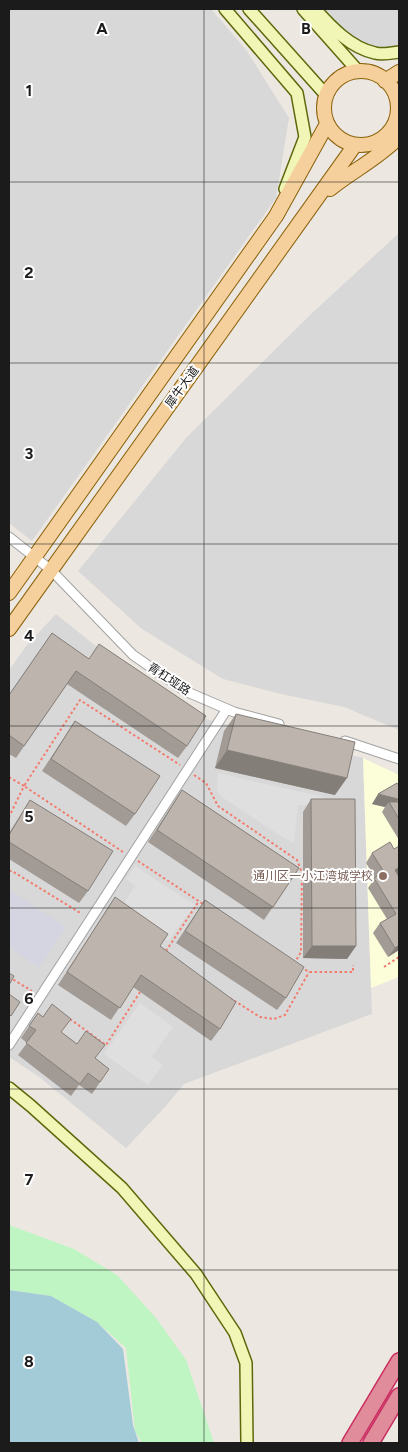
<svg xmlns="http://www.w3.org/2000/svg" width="408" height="1452" font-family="Figtree,'Noto Sans SC',sans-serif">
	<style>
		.residential { fill: #d9d8d8 }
		.education { fill: #fcfdd9 }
		.park { fill: #bef5c3 }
		.parking { fill: #dfdfdf }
		.plaza { fill: #d5d5e1 }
		.water { fill: #a3cbd7 }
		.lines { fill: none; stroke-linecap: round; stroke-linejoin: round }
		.street-casing { stroke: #a2a2a2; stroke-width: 11 }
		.secondary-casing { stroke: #5d690b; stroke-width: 14 }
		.primary-casing { stroke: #896009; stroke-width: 16 }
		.highway-casing { stroke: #ca2d61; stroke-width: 18 }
		.path { stroke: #f17c6d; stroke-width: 2; stroke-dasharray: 2.5 2.5; stroke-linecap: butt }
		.street { stroke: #fff; stroke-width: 9 }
		.secondary { stroke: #f1f5b6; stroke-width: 11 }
		.primary { stroke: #f6d09c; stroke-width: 14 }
		.highway { stroke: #e08c9a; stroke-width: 15 }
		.wall { fill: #a29b95 }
		.shaded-wall { fill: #847e79 }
		.building { fill: #bcb4ad; stroke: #847e79 }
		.grid { fill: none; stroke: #1b1b1b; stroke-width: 1; stroke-opacity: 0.55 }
		.education-dot { fill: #8d6e63; stroke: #fff; stroke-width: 2 }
		.labels { text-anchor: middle; stroke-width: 4; stroke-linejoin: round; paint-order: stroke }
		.street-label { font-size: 12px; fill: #1b1b1b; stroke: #fff }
		.education-label { font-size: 12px; fill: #785e54; stroke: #fff; text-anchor: end }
		.grid-label { font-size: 16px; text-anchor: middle; font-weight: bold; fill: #1b1b1b; stroke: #fff; stroke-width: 4; stroke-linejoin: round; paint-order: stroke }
	</style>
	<rect width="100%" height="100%" fill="#ece8e1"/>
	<path class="residential" d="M9 9H211L247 51 289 118 276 198 32 541 9 523Z
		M321 9H399V47L380 52 343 35Z
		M399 233V730L344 707 281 694 223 679 142 629 78 571 186 438 310 315Z
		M56 614 97 647 168 696 206 719 363 758 372 1014 184 1084 165 1107 126 1148 38 1076 9 1057V670L27 645Z"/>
	<path class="education" d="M363 758 399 775V977L371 988Z"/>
	<path class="park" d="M9 1225 74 1249 117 1275 156 1318 186 1360 214 1443H142L135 1431 126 1348 97 1322 51 1296 9 1290Z"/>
	<path class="parking" d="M218 773 323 797 321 805H298L294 843 284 838 222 797 217 791Z
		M135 866 195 905 168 941 120 909 135 886 126 879Z
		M140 1003 173 1027 152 1057 163 1065 148 1085 104 1054Z"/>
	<path class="plaza" d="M9 889 66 927 39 968 9 947Z"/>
	<path class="water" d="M9 1290 51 1296 97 1322 123 1349 133 1425 139 1443H9Z"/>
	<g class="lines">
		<defs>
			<path id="street" d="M9 537 51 570 133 655 185 691 234 712 279 724
				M345 741 399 759
				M9 1045 227 709"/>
			<path id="secondary" d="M225 9 297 93 305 137 285 189
				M249 9 326 95
				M303 9 358 71
				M315 9C331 27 351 48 375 53 382 55 392 53 399 52
				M9 1088 31 1106 122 1188 196 1274 235 1333 246 1363 247 1443"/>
			<path id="primary" d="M324 108a37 37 0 1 1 74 0a37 37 0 1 1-74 0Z
				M385 81 399 72
				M330 189C352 171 379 158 399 137
				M9 593 276 216 327 124
				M9 629 355 145"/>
			<path id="highway" d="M350 1443 399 1361
				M371 1443 399 1396"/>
		</defs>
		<use href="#street" class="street-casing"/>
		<use href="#secondary" class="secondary-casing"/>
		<use href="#primary" class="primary-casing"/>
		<use href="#highway" class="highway-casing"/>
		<path class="path" d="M194 775 206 783 218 806 297 860 302 873 301 952 295 962
			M9 777 24 786 9 817
			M123 852 24 786 80 700 180 765
			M138 861 203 904
			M9 871H12L82 914
			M166 951 199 901
			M301 967 309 972H353V965
			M384 967 399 957
			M9 977 32 991
			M230 998 260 1017 274 1019 285 1015 309 972
			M70 1019 106 1045 140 992"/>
		<use href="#street" class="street"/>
		<use href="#secondary" class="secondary"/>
		<use href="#primary" class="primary"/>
		<use href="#highway" class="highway"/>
	</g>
	<path class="wall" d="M52 633 187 746 178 758 67 684 16 758 9 754V695Z
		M236 714 335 795 215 768 224 731Z
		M75 721 135 814 126 826 42 771Z
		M399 786V840L382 812 385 807 372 804Z
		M182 790 299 868 264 920 148 842Z
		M311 799 356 946 347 959 303 958V812Z
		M30 800 88 891 79 903 9 859V833Z
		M372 853 397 874 399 950 388 957 373 933 380 923 387 919 368 888 375 878 366 863Z
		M115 897 160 946 220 1029 211 1041 133 987 111 1020 58 985Z
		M205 900 286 998 277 1010 176 943Z
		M38 1013 62 1033 109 1069 92 1094 79 1085 71 1096 18 1055 27 1043 21 1038Z"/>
	<path class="shaded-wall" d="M227 750 347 778 335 795 215 768Z
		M378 794 398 799 392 808 389 802 385 807 372 804Z
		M399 867V873L388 879 395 870Z
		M399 945V950L388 957 395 948Z
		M312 946H356L347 959 303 958Z"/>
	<path class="building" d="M52 633 89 659 99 644 206 716 187 746 76 671 24 746 9 735V695Z
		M236 714 355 742 347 778 227 750Z
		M75 721 160 776 135 814 51 759Z
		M397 783 399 786V819L389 802H398V799L378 794Z
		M182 790 299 868 273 907 157 830Z
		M311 799H355L356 946H312Z
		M30 800 113 851 88 891 9 842V835Z
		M390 842 394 849 399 846V867L395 870 399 877V945L395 948 380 923 396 914 374 878 384 872 372 853Z
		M115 897 168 934 160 946 236 1002 220 1029 141 975 120 1008 67 972Z
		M205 900 304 967 286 998 185 931Z
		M9 973 14 976 9 985Z
		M9 994 20 1002 11 1016 9 1014Z
		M52 1004 71 1019 61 1032 77 1044 86 1031 105 1045 95 1058 109 1069 100 1082 88 1073 80 1084 26 1043 36 1030 29 1026 38 1013 43 1017Z"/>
	<path class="grid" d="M204 9V1443M9 182H399M9 363H399M9 544H399M9 726H399M9 908H399M9 1089H399M9 1270H399"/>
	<circle class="education-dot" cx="383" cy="876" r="5"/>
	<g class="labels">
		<g class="street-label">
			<text transform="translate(182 387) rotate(-54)" y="4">犀牛大道</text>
			<text transform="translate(169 679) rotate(33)" y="4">青杠垭路</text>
		</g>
		<g class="education-label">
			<text x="373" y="880">通川区一小江湾城学校</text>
		</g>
	</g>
	<g class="grid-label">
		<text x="102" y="34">A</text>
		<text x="306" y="34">B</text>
		<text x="29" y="96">1</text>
		<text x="29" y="278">2</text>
		<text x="29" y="459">3</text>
		<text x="29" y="641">4</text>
		<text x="29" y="822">5</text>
		<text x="29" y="1004">6</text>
		<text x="29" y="1185">7</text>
		<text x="29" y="1367">8</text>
	</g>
	<rect width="408" height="1452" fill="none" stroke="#1b1b1b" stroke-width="20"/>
</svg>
